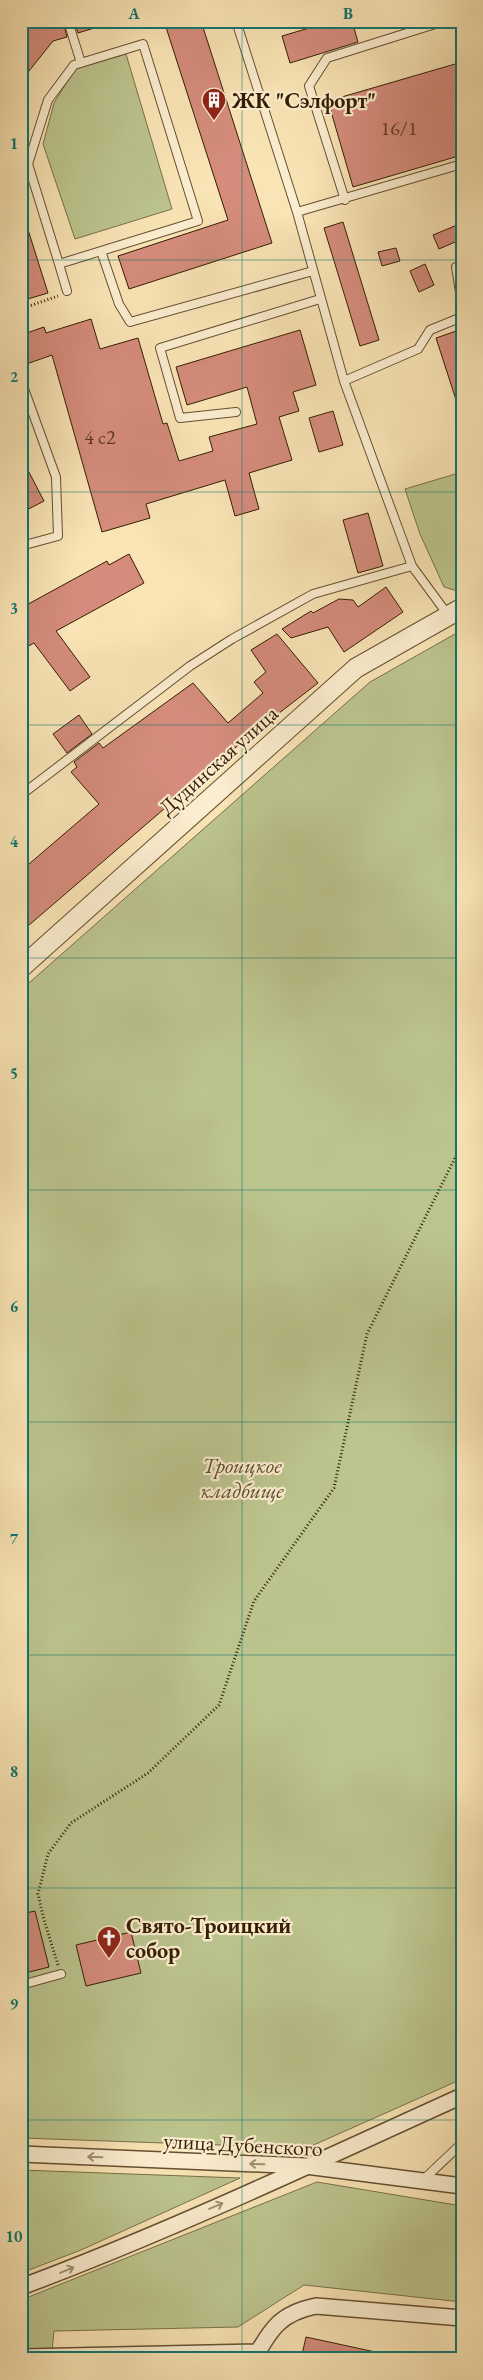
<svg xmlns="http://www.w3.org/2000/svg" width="483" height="2380" font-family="'EB Garamond',serif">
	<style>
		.green { fill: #bcc48e; stroke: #787048 }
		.building { fill: #d58c7c; stroke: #341d03 }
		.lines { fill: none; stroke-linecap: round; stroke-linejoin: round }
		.service-casing { stroke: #654f30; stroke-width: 10 }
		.minor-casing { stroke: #654f30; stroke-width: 18 }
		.tertiary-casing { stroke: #654f30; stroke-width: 21 }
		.path { stroke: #341d03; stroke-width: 3; stroke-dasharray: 1 2.5; stroke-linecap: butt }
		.service { stroke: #fbedcf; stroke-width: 8 }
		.minor { stroke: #fbedcf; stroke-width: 15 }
		.tertiary { stroke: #fbedcf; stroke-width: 19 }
		.oneway { stroke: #a18f73 }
		.grid { fill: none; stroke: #0f766e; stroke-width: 1; stroke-opacity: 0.55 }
		.labels { text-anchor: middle; stroke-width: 4.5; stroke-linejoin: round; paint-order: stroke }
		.number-label { font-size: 20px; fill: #5c3921 }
		.poi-label { font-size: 22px; font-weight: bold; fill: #341d03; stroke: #fbedcf; text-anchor: start }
		.street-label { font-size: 22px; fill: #341d03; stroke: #fbedcf }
		.park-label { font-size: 22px; font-style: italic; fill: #5d4f2d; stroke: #fbedcf }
		.neatline { fill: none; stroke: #0f766e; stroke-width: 2 }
		.grid-label { font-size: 16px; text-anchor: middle; font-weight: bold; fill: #0f766e }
	</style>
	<rect width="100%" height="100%" fill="#f9e4b5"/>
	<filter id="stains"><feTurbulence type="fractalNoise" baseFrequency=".004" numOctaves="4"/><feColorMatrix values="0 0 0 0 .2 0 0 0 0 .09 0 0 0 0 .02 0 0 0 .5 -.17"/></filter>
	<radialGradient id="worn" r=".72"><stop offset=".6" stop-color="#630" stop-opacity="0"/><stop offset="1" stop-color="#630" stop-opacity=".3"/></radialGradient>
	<path class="green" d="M126 54 172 209 75 239 43 144 54 103 75 69Z
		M462 472V591L461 592 444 587 420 534 405 489Z
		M462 630V2079L307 2148 21 2138V990L370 682Z
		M21 2170 240 2178 81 2250 21 2273Z
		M317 2182 462 2206V2302L304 2285 238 2327 54 2331 52 2350 21 2349V2300Z"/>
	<path class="building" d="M31 21H63L67 37 53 41 21 81V33Z
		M74 21H106L107 24 78 33Z
		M164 21H201L272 243 129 289 118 256 228 220Z
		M333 21H352L358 42 290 63 282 36Z
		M462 62V155L353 187 328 101Z
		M21 217H24L48 293 21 301Z
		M343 222 379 340 360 346 324 228Z
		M462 223V239L439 249 433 235Z
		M396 248 400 261 382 266 378 252Z
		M425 264 434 285 419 292 410 271Z
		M91 319 100 349 138 338 163 424 167 423 179 461 213 451 209 437 257 424 247 387 187 405 176 367 300 330 316 385 293 392 299 411 279 417 292 460 249 473 259 509 235 516 225 480 146 504 150 518 102 532 52 355 21 366V335L44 327 46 333Z
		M462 329V409H459L436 338Z
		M333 411 343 445 319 452 309 418Z
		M21 457 44 501 21 513Z
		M368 513 383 566 358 573 343 520Z
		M129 554 144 583 56 631 90 677 70 691 34 643 21 650V608L107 561 109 565Z
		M386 587 403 612 344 652 328 627 291 638 282 629 311 611 313 613 339 599 353 600 358 607Z
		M277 634 318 683 243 741 21 932V855L29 864 99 804 71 772 77 767 74 762 99 743 103 748 193 683 228 723 263 693 254 682 266 672 251 650Z
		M79 715 92 734 67 753 53 734Z
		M35 1911 49 1967 21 1974V1914Z
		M131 1932 141 1973 86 1986 76 1945Z
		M306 2337 380 2353V2359H301Z"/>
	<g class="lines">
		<defs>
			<path id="service" d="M68 21 81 63
				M236 21 297 212 344 381 412 566 448 615
				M143 44 198 221 59 264 28 164 48 100 74 65Z
				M345 200 309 86 327 58 445 21
				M297 212 462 164
				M101 251 119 304 130 322 313 271
				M59 264 67 291
				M462 265 456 267 462 305
				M344 381 418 349 430 330 462 317
				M236 412 180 418 160 348 320 299
				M21 546 58 536 56 477 23 386
				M21 795 190 666 232 639 313 594 412 566
				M21 1985 61 1974
				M422 2181 462 2143"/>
			<path id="minor" d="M21 2154 306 2166 462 2186
				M21 2287C171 2231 316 2162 462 2096
				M21 2357 257 2352
				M254 2359C271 2328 281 2313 316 2306L462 2318"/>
			<path id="tertiary" d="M21 968 356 668 462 608"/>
		</defs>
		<use href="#service" class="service-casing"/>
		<use href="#minor" class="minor-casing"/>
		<use href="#tertiary" class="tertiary-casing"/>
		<path class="path" d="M21 309 58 296
			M58 1965 44 1920 38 1894 48 1854 71 1823 148 1773 219 1705 254 1601 334 1488 367 1334 462 1144"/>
		<use href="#service" class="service"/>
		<use href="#minor" class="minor"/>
		<use href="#tertiary" class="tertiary"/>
	</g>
	<defs><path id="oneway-shaft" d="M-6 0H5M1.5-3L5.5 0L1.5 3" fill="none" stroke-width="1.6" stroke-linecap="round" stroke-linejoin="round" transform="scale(1.25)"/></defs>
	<g class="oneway">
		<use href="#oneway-shaft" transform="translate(95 2157) rotate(-178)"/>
		<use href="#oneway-shaft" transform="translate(257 2164) rotate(-178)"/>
		<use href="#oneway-shaft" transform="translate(216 2206) rotate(-23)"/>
		<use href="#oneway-shaft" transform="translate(67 2270) rotate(-22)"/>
	</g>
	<path class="grid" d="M242 21V2359M21 260H462M21 492H462M21 725H462M21 958H462M21 1190H462M21 1422H462M21 1655H462M21 1888H462M21 2120H462"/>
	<defs>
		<symbol id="building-pin" viewBox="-11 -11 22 30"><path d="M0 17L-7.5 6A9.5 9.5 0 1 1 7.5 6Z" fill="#8f2418" stroke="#fbedcf"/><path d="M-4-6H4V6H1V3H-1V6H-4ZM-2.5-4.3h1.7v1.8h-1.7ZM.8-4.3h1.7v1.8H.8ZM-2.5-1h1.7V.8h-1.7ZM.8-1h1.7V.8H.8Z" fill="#fff"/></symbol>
		<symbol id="church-pin" viewBox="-11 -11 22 30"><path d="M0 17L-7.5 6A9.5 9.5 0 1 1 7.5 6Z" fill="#8f2418" stroke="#fbedcf"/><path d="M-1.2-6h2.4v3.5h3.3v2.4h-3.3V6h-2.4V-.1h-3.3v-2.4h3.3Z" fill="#fff"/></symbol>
	</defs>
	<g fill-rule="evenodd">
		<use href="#building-pin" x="200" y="86" width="28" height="38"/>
		<use href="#church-pin" x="95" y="1924" width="28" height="38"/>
	</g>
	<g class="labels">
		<g class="number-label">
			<text x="399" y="135">16/1</text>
			<text x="100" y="444">4 с2</text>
		</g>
		<g class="poi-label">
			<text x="232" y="108">ЖК "Сэлфорт"</text>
			<text x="126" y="1933">Свято-Троицкий<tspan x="126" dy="25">собор</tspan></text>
		</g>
		<g class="street-label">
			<text transform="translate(218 760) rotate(-42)" y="8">Дудинская улица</text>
			<text transform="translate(243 2144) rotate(3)" y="8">улица Дубенского</text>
		</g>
		<g class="park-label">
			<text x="242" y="1473">Троицкое<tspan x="242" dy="25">кладбище</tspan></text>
		</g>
	</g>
	<rect width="483" height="2380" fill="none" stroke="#f9e4b5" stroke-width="55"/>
	<rect x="28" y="28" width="428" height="2324" class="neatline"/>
	<g class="grid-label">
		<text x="134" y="19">A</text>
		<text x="348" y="19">B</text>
		<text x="14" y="149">1</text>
		<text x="14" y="382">2</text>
		<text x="14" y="614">3</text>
		<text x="14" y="847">4</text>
		<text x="14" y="1079">5</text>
		<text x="14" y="1312">6</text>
		<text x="14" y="1544">7</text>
		<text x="14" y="1777">8</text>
		<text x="14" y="2009">9</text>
		<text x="14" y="2242">10</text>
	</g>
	<rect width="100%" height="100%" filter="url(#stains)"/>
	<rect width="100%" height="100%" fill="url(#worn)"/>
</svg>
